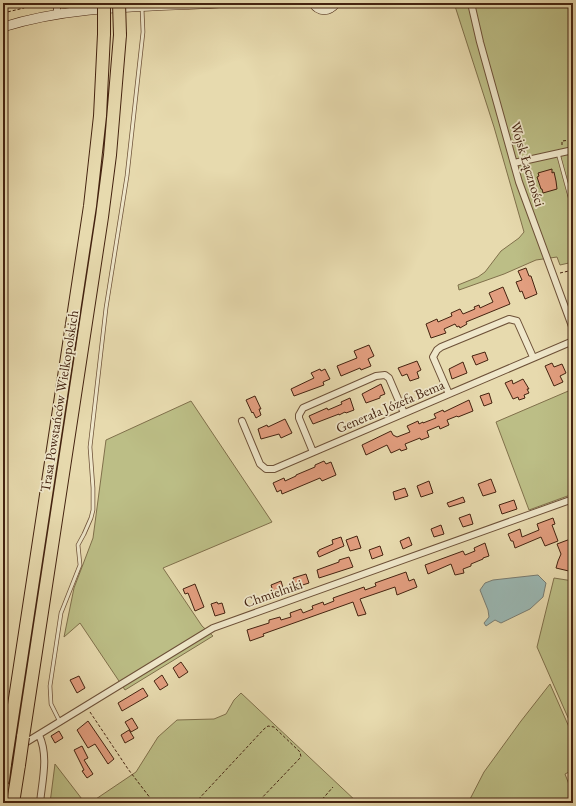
<svg xmlns="http://www.w3.org/2000/svg" width="576" height="806" font-family="'EB Garamond',serif">
	<style>
		.green { fill: #bcbe86; stroke: #80704b }
		.water { fill: #9ab8b4; stroke: #787c72 }
		.building { fill: #e29e7f; stroke: #442310 }
		.lines { fill: none; stroke-linecap: round; stroke-linejoin: round }
		.lane-casing { stroke: #6d5138; stroke-width: 4.5 }
		.street-casing { stroke: #6d5138; stroke-width: 8 }
		.secondary-casing { stroke: #442310; stroke-width: 10 }
		.highway-casing { stroke: #442310; stroke-width: 14 }
		.path { stroke: #442310; stroke-width: 1; stroke-dasharray: 3 2; stroke-linecap: butt }
		.lane { stroke: #efe7ca; stroke-width: 3 }
		.street { stroke: #efe7ca; stroke-width: 6 }
		.secondary { stroke: #efe7ca; stroke-width: 9 }
		.highway { stroke: #e7daae; stroke-width: 12 }
		.highway-bridge-casing { stroke: #442310; stroke-width: 14; stroke-linecap: butt }
		.highway-bridge { stroke: #e7daae; stroke-width: 12 }
		.labels { text-anchor: middle; stroke-width: 3.5; stroke-linejoin: round; paint-order: stroke }
		.street-label { font-size: 14px; fill: #442310; stroke: #efe7ca }
	</style>
	<rect width="100%" height="100%" fill="#e7daae"/>
	<filter id="stains"><feTurbulence type="fractalNoise" baseFrequency=".005" numOctaves="4"/><feColorMatrix values="0 0 0 0 .2 0 0 0 0 .09 0 0 0 0 .02 0 0 0 .5 -.17"/></filter>
	<radialGradient id="worn" r=".72"><stop offset=".6" stop-color="#630" stop-opacity="0"/><stop offset="1" stop-color="#630" stop-opacity=".3"/></radialGradient>
	<path class="green" d="M454 3H573V262L560 265 557 257 536 260 504 274 459 290 458 285 478 277 485 272 501 251 519 238 524 232 494 127Z
		M573 389V494L529 510 496 422Z
		M191 401 272 522 163 568 202 626 213 636 125 690 80 623 64 637 74 588 93 538 106 440Z
		M554 578 573 581V729L537 647Z
		M550 684 573 736V770L565 774 573 795V803H468L484 772 521 721Z
		M241 693 358 803H90L136 772 158 737 177 720 214 719 226 714 234 700Z
		M55 764 85 803H50Z"/>
	<path class="water" d="M538 575 546 583 543 597 530 609 501 623 495 620 486 626 484 623 489 617 488 610 480 590 485 583 493 580Z"/>
	<path class="building" d="M552 169V173L554 172 556 181 557 189 543 193 542 189H541L537 177 539 176 538 173Z
		M526 268 529 276H531L537 294 525 299 522 291 520 292 516 282 522 280 518 271Z
		M503 287 510 304 466 322 467 324 460 328 459 326 457 327 455 324 444 329 446 333 431 338 426 324 437 319 438 322 452 316 451 313 460 309 463 314 475 309 474 307 479 305 480 308 493 302 489 293Z
		M369 345 374 356 368 359 371 366 361 370 360 368 341 376 337 366 357 358 354 351Z
		M485 352 488 360 476 365 472 356Z
		M417 361 421 370 417 372 419 378 410 381 407 374 402 376 398 368Z
		M463 362 467 373 452 379 449 369Z
		M552 363 554 367 562 364 566 373 560 376 563 382 554 386 545 366Z
		M320 369 321 371 325 369 330 379 323 382 324 385 294 396 291 389 314 378 311 373Z
		M523 379 529 389H527L529 393 524 395 525 398 519 400 518 397 513 399 505 383 512 380 513 384Z
		M381 384 385 394 380 396V398L366 403 362 394Z
		M489 393 492 403 484 406 480 396Z
		M255 396 261 409H259L261 415 256 418 253 412 252 413 246 400Z
		M350 398 354 410 346 413 345 412 339 415V414L313 424 309 416 327 408 328 410 342 404 341 402Z
		M469 400 473 411 458 417 457 416 447 420 449 425 440 429 439 426 427 431 429 437 421 440 420 438 405 444 407 449 401 451 400 449 391 453 387 445 366 455 362 445 391 431 393 435 397 437 410 432 407 426 418 421 419 424 423 422V423L436 418 434 414 443 410 444 412Z
		M285 419 292 433 281 438 279 434 261 439 258 429 267 425 268 427Z
		M324 461 326 464 331 462 336 475 322 481 320 478 282 494 281 490 277 492 273 483 284 478 285 481 296 476V475L315 467V465Z
		M491 479 496 492 483 496 478 484Z
		M429 481 433 493 421 497 417 486Z
		M405 488 408 496 395 500 393 492Z
		M463 497 465 502 449 507 447 503Z
		M514 500 517 509 502 514 499 505Z
		M470 514 473 524 463 527 459 518Z
		M553 518 555 524 552 525 558 541 545 546 541 537 515 548 513 541H511L508 534 520 529 522 537 539 530 537 524Z
		M441 525 444 534 434 537 431 529Z
		M357 536 361 548 350 551 346 540Z
		M341 537 344 546 319 557 317 552 319 551V550L333 544 332 540Z
		M409 537 412 545 403 549 400 541Z
		M573 538V572L556 568 558 561 561 554 557 544Z
		M485 543 489 556 483 558V559L471 564V566L463 569 464 573 455 575 451 564 428 574 425 565 463 551 465 555 475 551 474 548Z
		M380 546 383 555 372 559 369 550Z
		M349 557 353 567 319 578 317 570 339 562V560Z
		M406 572 409 581 414 579 417 587 397 595 395 587 360 599 366 614 358 616 353 602 263 634 264 636 250 641 247 630 269 623V620L280 617 281 620 291 617 290 613 301 609 303 613 313 609 312 606 323 602 324 605 334 601 333 598 364 587 365 590 376 586 375 583Z
		M306 574 309 583 296 587 293 578Z
		M281 581 284 591 274 594 271 585Z
		M195 584 204 607 195 611 188 593 185 594 183 589Z
		M217 602 218 604 222 603 225 613 215 616 211 604Z
		M181 662 188 672 179 678 173 668Z
		M162 675 168 685 160 690 154 681Z
		M79 676 85 688 77 693 70 680Z
		M143 688 148 696 122 711 118 703Z
		M132 718 138 728 131 732 125 722Z
		M88 721 114 759 108 764 95 744 88 748 77 730Z
		M129 730 134 738 125 743 121 735Z
		M59 731 63 738 55 743 51 736Z
		M82 746 88 758 84 760 93 774 87 778 82 771 84 770 74 750Z"/>
	<g class="lines">
		<defs>
			<path id="lane" d="M558 153 573 208
				M60 722 51 704 50 686 61 613 80 565 78 545 84 534 91 518 93 510V488L90 447 106 308 127 176 143 32 142 8"/>
			<path id="street" d="M57 3V15
				M471 3 480 42 519 182 573 329
				M514 163 573 150
				M449 394 433 357 437 350 441 347 509 319 517 321 533 357
				M242 421 260 464 266 469H274L573 341
				M313 452 299 418V415L303 408 376 376 385 375 389 378 404 413
				M39 735C49 756 42 781 40 803
				M7 754 213 628 573 499"/>
			<path id="secondary" d="M313 3C319 12 329 12 336 3
				M3 27C72 5 147 7 219 3"/>
			<path id="highway" d="M23 737 102 217 110 155 120 35
				M9 738 90 206 100 116 104 34
				M3 780 5 764
				M13 803 19 765"/>
		</defs>
		<use href="#lane" class="lane-casing"/>
		<use href="#street" class="street-casing"/>
		<use href="#secondary" class="secondary-casing"/>
		<use href="#highway" class="highway-casing"/>
		<path class="path" d="M346 3H349
			M3 13 24 8 30 3
			M562 145V141L571 140 573 143
			M560 273 573 270
			M90 712 128 769 154 803
			M195 803 264 729 268 726 274 727 300 752 301 757 257 803
			M319 803 333 787"/>
		<use href="#lane" class="lane"/>
		<use href="#street" class="street"/>
		<use href="#secondary" class="secondary"/>
		<use href="#highway" class="highway"/>
		<defs>
			<path id="highway-bridge" d="M119 3 120 35
				M104 34V3
				M5 764 9 738
				M19 765 23 737"/>
		</defs>
		<use href="#highway-bridge" class="highway-bridge-casing"/>
		<use href="#highway-bridge" class="highway-bridge"/>
	</g>
	<g class="labels">
		<g class="street-label">
			<text transform="translate(528 164) rotate(73)" y="5">Wojsk Łączności</text>
			<text transform="translate(59 401) rotate(-81)" y="5">Trasa Powstańców Wielkopolskich</text>
			<text transform="translate(390 406) rotate(-23)" y="5">Generała Józefa Bema</text>
			<text transform="translate(273 593) rotate(-19)" y="5">Chmielniki</text>
		</g>
	</g>
	<rect width="576" height="806" fill="none" stroke="#e7daae" stroke-width="16"/>
	<rect x="4" y="4" width="568" height="798" fill="none" stroke="#442310" stroke-width="2"/>
	<rect x="8" y="8" width="560" height="790" fill="none" stroke="#442310"/>
	<rect width="100%" height="100%" filter="url(#stains)"/>
	<rect width="100%" height="100%" fill="url(#worn)"/>
</svg>
